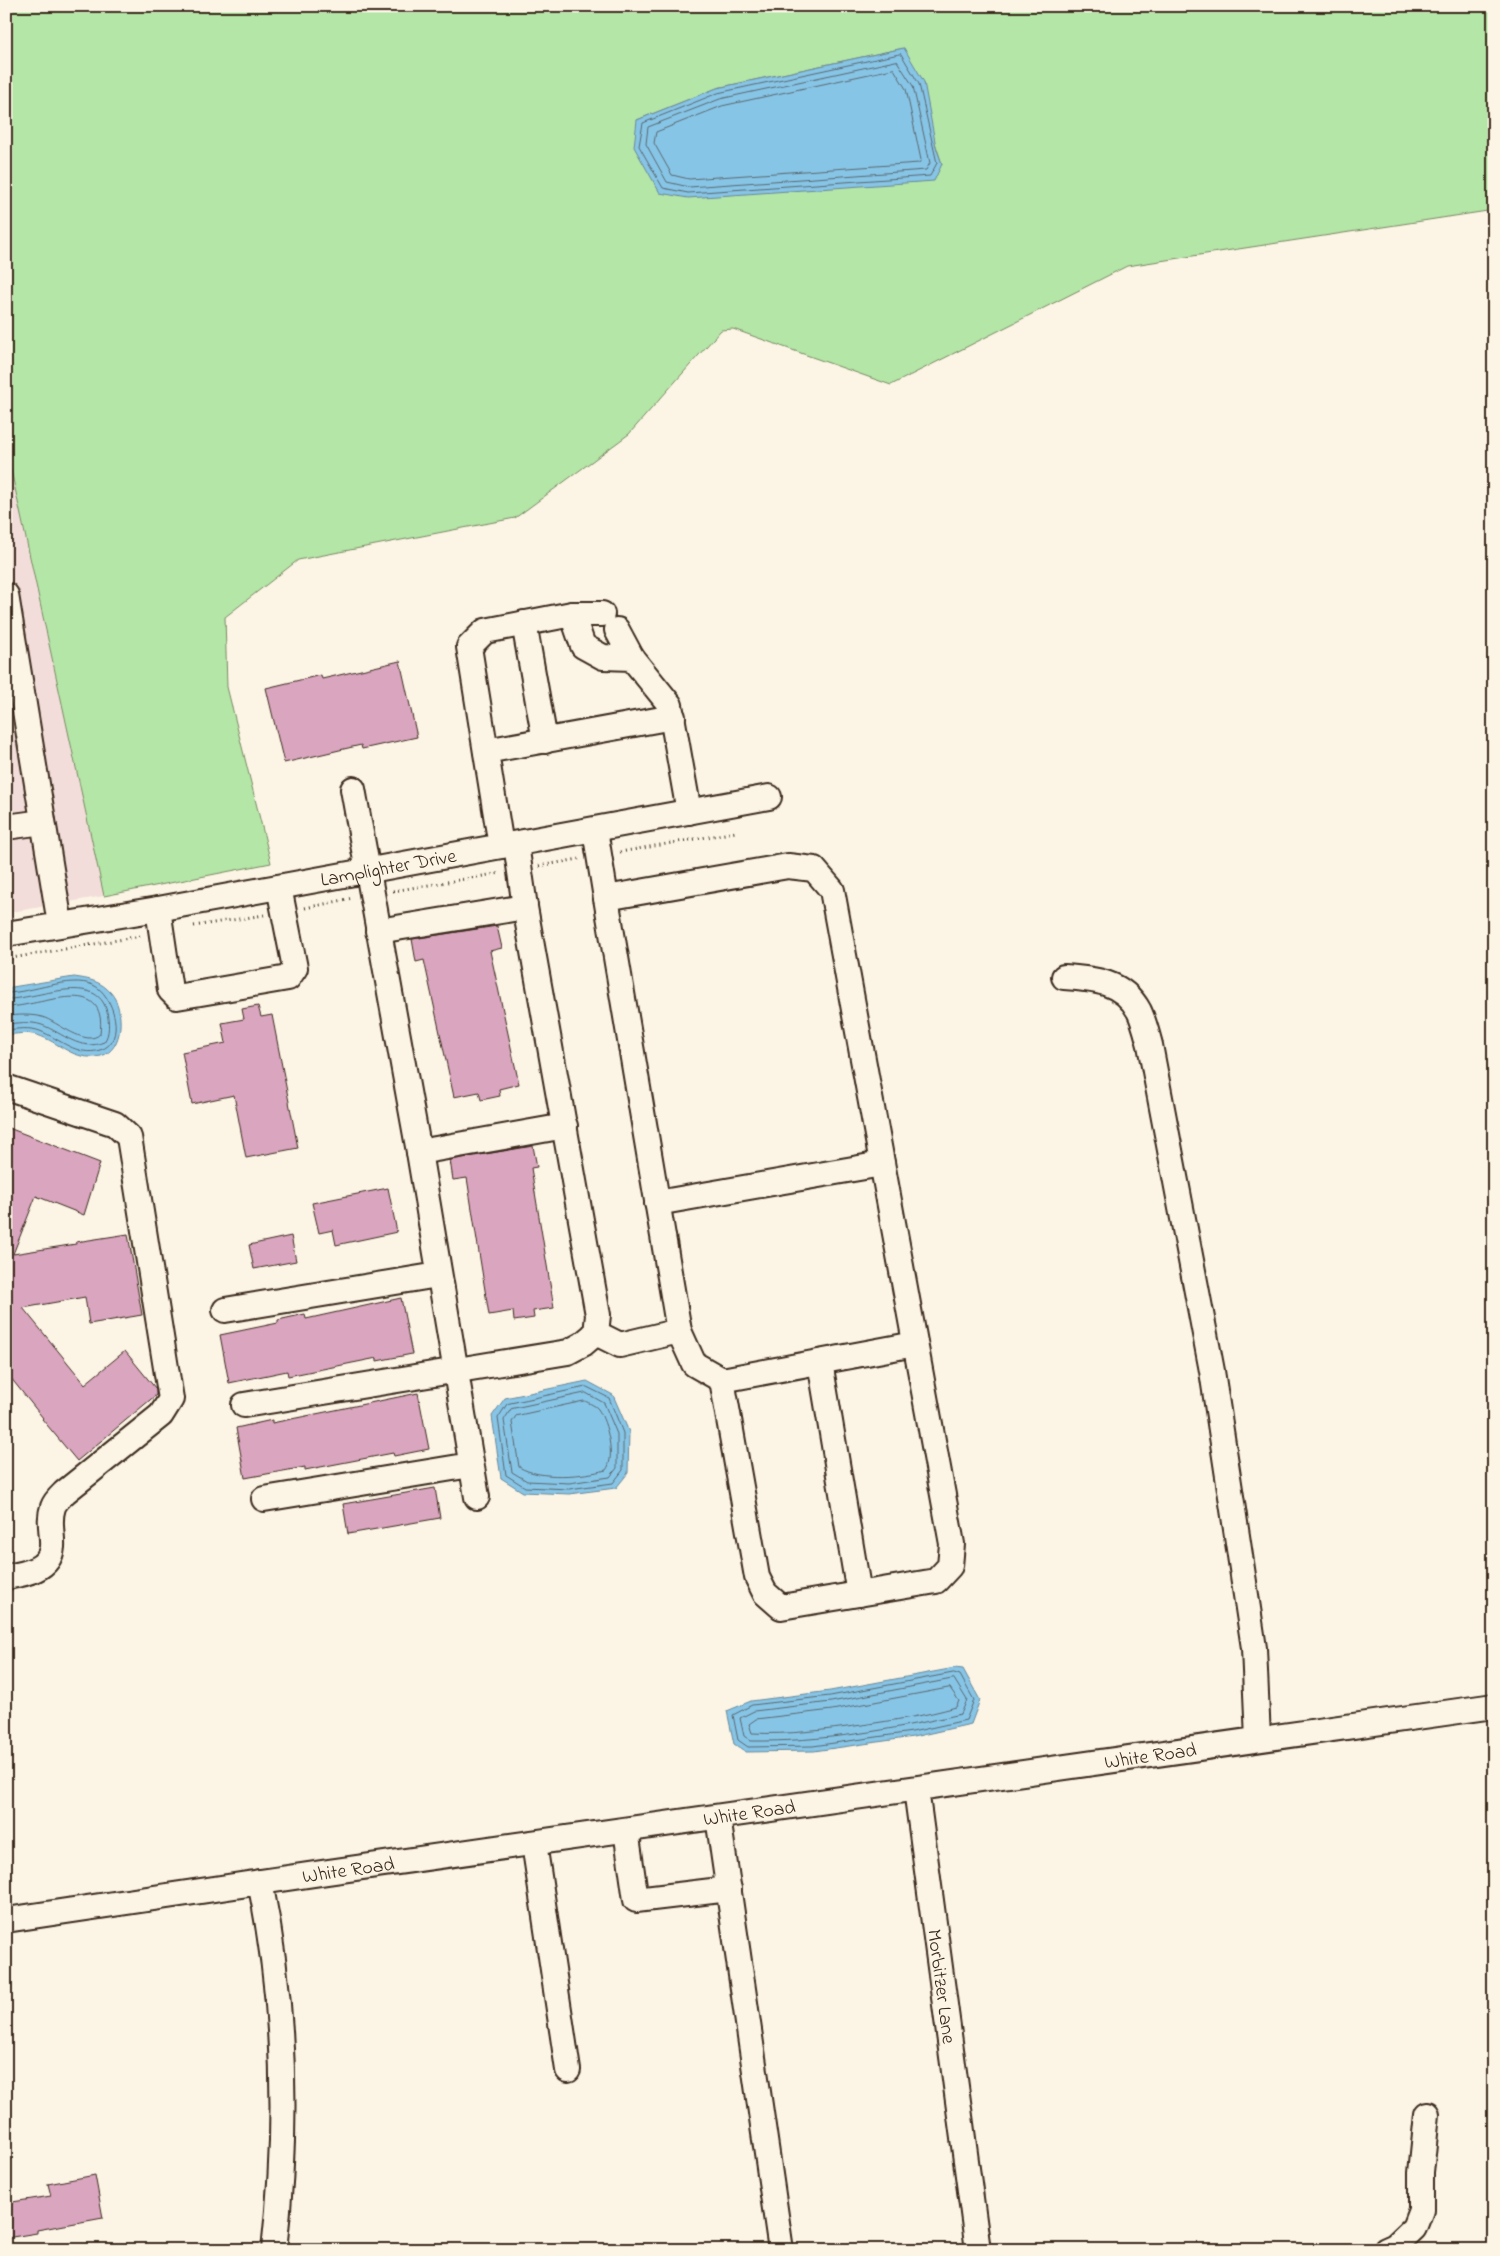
<svg xmlns="http://www.w3.org/2000/svg" width="1500" height="2256" font-family="'Indie Flower',sans-serif">
	<style>
		.built { fill: #f2ddda }
		.green { fill: #b4e6a7; stroke: #788862; fill-rule: evenodd }
		.water { fill: #87c5e7; stroke: #698797 }
		.lines { fill: none; stroke-linecap: round; stroke-linejoin: round }
		.shore { stroke: #59686e; stroke-width: 1 }
		.building { fill: #daa5bf; stroke: #3b2a1e }
		.minor-casing { stroke: #3b2a1e; stroke-width: 28 }
		.path { stroke: #3b2a1e; stroke-width: 3; stroke-dasharray: 1 4; stroke-linecap: butt }
		.minor { stroke: #fcf5e5; stroke-width: 24 }
		.labels { text-anchor: middle; stroke-width: 5; stroke-linejoin: round; paint-order: stroke }
		.street-label { font-size: 20px; fill: #3b2a1e; stroke: #fcf5e5 }
	</style>
	<rect width="100%" height="100%" fill="#fcf5e5"/>
	<filter id="ink" filterUnits="userSpaceOnUse"><feTurbulence type="fractalNoise" baseFrequency=".02" numOctaves="2"/><feDisplacementMap in="SourceGraphic" scale="10" xChannelSelector="R" yChannelSelector="G"/><feConvolveMatrix kernelMatrix="1 2 1 2 8 2 1 2 1" color-interpolation-filters="sRGB"/></filter>
	<g filter="url(#ink)">
		<path class="built" d="M6 447 104 896 6 913Z"/>
		<path class="green" d="M6 6H1494V210L1127 266 891 385 733 329 721 330 629 434 515 518 298 560 225 617 227 687 271 863 104 896 6 447ZM904 48 942 164 637 120 717 88Z"/>
		<path class="water" d="M904 48 924 82 936 147 942 164 934 181 688 198 660 193 634 147 637 120 717 88Z
			M74 977C89 979 101 981 111 993 125 1009 124 1050 101 1056 73 1062 60 1042 37 1035 27 1032 16 1034 6 1035V988Z
			M587 1381 613 1395 629 1432 628 1473 616 1488 569 1494 523 1492 501 1478 492 1416 505 1398Z
			M955 1668 963 1669 980 1700 971 1724 913 1737 814 1751 746 1752 734 1744 727 1711 751 1701 830 1691Z"/>
		<g class="lines">
			<path class="shore" d="M901 54 919 84 937 163 930 176 688 193 663 188 639 146 643 123 718 93Z
				M897 61 913 86 930 163 926 170 689 187 667 182 646 144 648 127 720 99Z
				M894 69 906 89 921 160 919 163 689 179 672 175 654 143 656 132 722 106Z
				M6 993C31 993 70 975 93 985 114 994 127 1043 100 1050 77 1057 60 1039 40 1031 30 1027 17 1029 6 1030
				M6 999C36 1000 97 970 107 1012 109 1022 110 1034 104 1042 80 1052 63 1033 42 1025 30 1021 18 1023 6 1024
				M6 1007C41 1007 108 972 100 1034 86 1048 57 1021 42 1017 30 1014 18 1015 6 1016
				M587 1387 609 1398 623 1433V1470L613 1483 569 1489 525 1487 506 1475 498 1418 507 1404Z
				M586 1393 604 1403 617 1434V1468L610 1477 569 1483 527 1481 512 1472 504 1420 511 1409Z
				M585 1401C589 1403 596 1406 598 1409 607 1422 616 1458 606 1470 583 1476 540 1480 519 1467L512 1422 516 1416Z
				M954 1673 960 1675 974 1700 966 1720 912 1732 813 1746 748 1747 738 1740 733 1715 752 1705 830 1696Z
				M954 1679 967 1700 961 1714C892 1730 821 1742 751 1741L744 1736 740 1718 754 1711 831 1702Z
				M950 1688 959 1701 956 1707C925 1716 894 1720 862 1725 825 1730 789 1735 752 1733L749 1724 756 1719 832 1710Z"/>
		</g>
		<path class="building" d="M400 661 417 737 362 749 361 745 284 763 266 688 321 675 322 679Z
			M497 926 502 948 490 951 519 1084 499 1089 500 1096 481 1100 479 1092 454 1097 424 960 416 962 412 939Z
			M258 1006 261 1017 272 1015 298 1148 246 1158 234 1095 192 1104 182 1052 226 1043 222 1023 244 1019 242 1009Z
			M6 1127 100 1163 84 1215 36 1196 13 1254 76 1244V1242L128 1234 142 1315 89 1324 85 1297 23 1308 85 1384 125 1351 156 1389V1395L77 1461 42 1419 43 1418 6 1372Z
			M533 1146 537 1167 531 1168 554 1308 533 1311 534 1318 514 1321 513 1311 489 1315 467 1178 453 1180 450 1160Z
			M388 1188 397 1232 336 1245 333 1230 319 1233 312 1203Z
			M291 1236 296 1261 254 1269 249 1245Z
			M401 1298 412 1354 377 1361V1358L288 1376 287 1371 229 1383 220 1335 278 1323V1320L305 1314 306 1319Z
			M418 1393 429 1449 394 1456 393 1453 305 1470V1467L245 1478 236 1428 272 1420V1423Z
			M435 1488 440 1518 348 1534 343 1504Z
			M95 2175 103 2218 37 2230V2233L6 2238V2203L51 2196 48 2184Z"/>
		<g class="lines">
			<defs>
				<g id="minor">
					<path d="M6 595 60 924"/>
					<path d="M572 614H602"/>
					<path d="M524 623 545 741"/>
					<path d="M617 630 632 658"/>
					<path d="M486 751 673 717"/>
					<path d="M353 789 419 1152 477 1497"/>
					<path d="M6 827 43 822"/>
					<path d="M595 830 606 898 788 866 814 869 832 890 952 1544 950 1566 936 1581 781 1607 765 1593 757 1577 722 1380 694 1364 679 1331 620 1345 596 1333"/>
					<path d="M501 846 469 647 485 631 572 614 583 646 603 657 632 658 670 705 689 812"/>
					<path d="M606 898 679 1331"/>
					<path d="M158 909 170 990 177 997 288 978 295 968 279 887"/>
					<path d="M378 931 525 907"/>
					<path id="s1" d="M6 934 158 909 769 797"/>
					<path d="M1064 977C1094 979 1123 981 1139 1011 1144 1021 1147 1034 1150 1045L1212 1371 1254 1648 1258 1739"/>
					<path d="M6 1087 115 1124 129 1137 171 1399 161 1415 65 1492C61 1496 55 1501 53 1507 48 1521 53 1533 52 1547 50 1570 24 1574 6 1577"/>
					<path d="M419 1152 565 1126"/>
					<path d="M657 1203 882 1164"/>
					<path d="M225 1310 438 1275"/>
					<path d="M820 1362 859 1594"/>
					<path d="M722 1380 915 1344"/>
					<path d="M244 1405 568 1352 583 1344 596 1333 598 1315 525 907 516 844"/>
					<path d="M264 1499 471 1465"/>
					<path id="s2" d="M916 1789 978 2250"/>
					<path d="M718 1817 781 2250"/>
					<path d="M626 1830 636 1900 729 1889"/>
					<path d="M534 1843 568 2070"/>
					<path d="M260 1882C285 2002 288 2129 274 2250"/>
					<path id="s3" d="M6 1920 328 1872 1494 1706"/>
					<path d="M1386 2250 1395 2246 1414 2228 1421 2210V2173L1427 2114"/>
				</g>
			</defs>
			<use href="#minor" class="minor-casing"/>
			<path class="path" d="M620 852 736 832
				M539 866 579 859
				M393 891 501 873
				M305 908 353 898
				M194 926 264 915
				M6 959 141 936"/>
			<use href="#minor" class="minor"/>
		</g>
	</g>
	<g class="labels">
		<g class="street-label">
			<text dy="7" stroke="none"><textPath href="#s1" startOffset="388">Lamplighter Drive</textPath></text>
			<text dy="7" stroke="none"><textPath href="#s3" startOffset="1156">White Road</textPath></text>
			<text dy="7" stroke="none"><textPath href="#s3" startOffset="751">White Road</textPath></text>
			<text dy="7" stroke="none"><textPath href="#s3" startOffset="346">White Road</textPath></text>
			<text dy="7" stroke="none"><textPath href="#s2" startOffset="199">Morbitzer Lane</textPath></text>
		</g>
	</g>
	<rect width="1500" height="2256" fill="none" stroke="#fcf5e5" stroke-width="25"/>
	<rect x="12" y="12" width="1475" height="2231" fill="none" stroke="#3b2a1e" stroke-width="2" filter="url(#ink)"/>
</svg>
